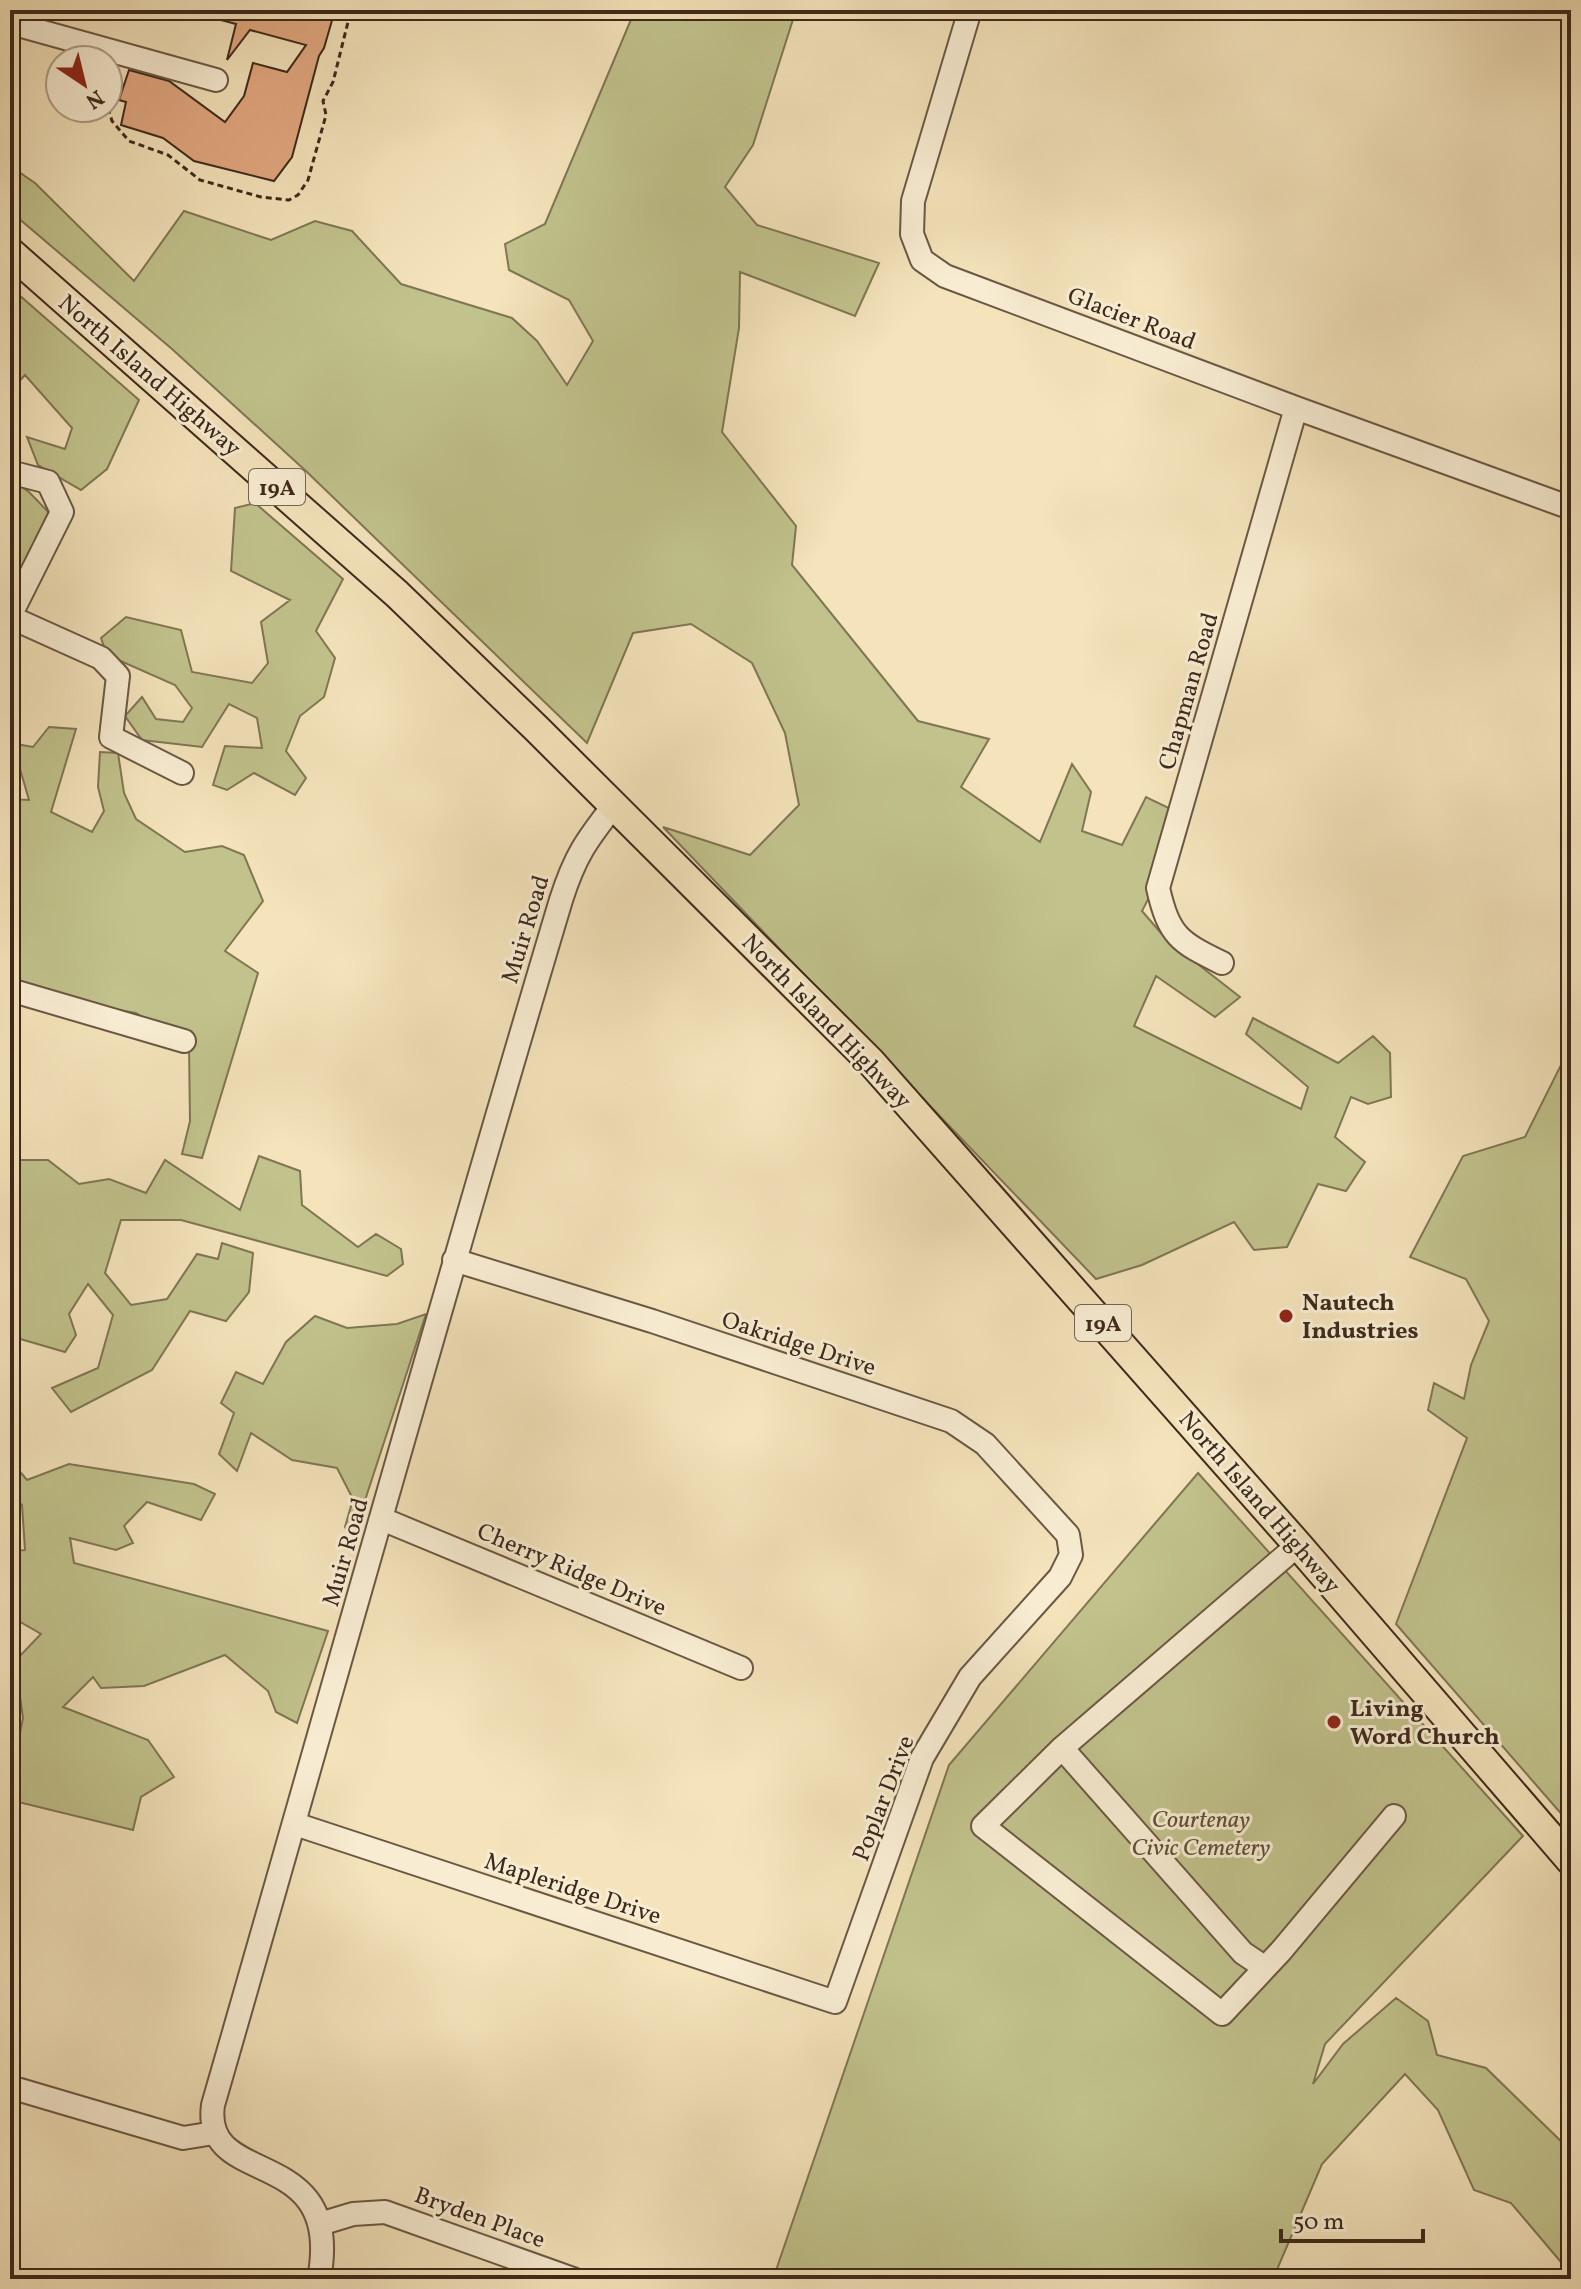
<svg xmlns="http://www.w3.org/2000/svg" width="1581" height="2289" font-family="Vollkorn,serif">
	<style>
		.green { fill: #c1c28c; stroke: #7f7654; stroke-width: 2 }
		.building { fill: #e2a880; stroke: #3d291b; stroke-width: 2 }
		.lines { fill: none; stroke-linecap: round; stroke-linejoin: round }
		.minor-casing { stroke: #6b5843; stroke-width: 26 }
		.major-casing { stroke: #3d291b; stroke-width: 32 }
		.path { stroke: #3d291b; stroke-width: 3; stroke-dasharray: 6 4; stroke-linecap: butt }
		.minor { stroke: #f8edd3; stroke-width: 22 }
		.major { stroke: #f4e3bb; stroke-width: 28 }
		.poi-dot { fill: #8f2418; stroke: #f8edd3; stroke-width: 3 }
		.labels { text-anchor: middle; stroke-width: 6; stroke-linejoin: round; paint-order: stroke }
		.shield { fill: #f8edd3; stroke: #756452; stroke-width: 2 }
		.shield-label { font-size: 22px; font-weight: bold; fill: #3d291b }
		.street-label { font-size: 24px; fill: #3d291b; stroke: #f8edd3 }
		.poi-label { font-size: 24px; font-weight: bold; fill: #3d291b; stroke: #f8edd3; text-anchor: start }
		.park-label { font-size: 24px; font-style: italic; fill: #5e4f37; stroke: #f8edd3 }
	</style>
	<rect width="100%" height="100%" fill="#f4e3bb"/>
	<filter id="stains"><feTurbulence type="fractalNoise" baseFrequency=".0025" numOctaves="4"/><feColorMatrix values="0 0 0 0 .2 0 0 0 0 .09 0 0 0 0 .02 0 0 0 .5 -.17"/></filter>
	<radialGradient id="worn" r=".72"><stop offset=".6" stop-color="#630" stop-opacity="0"/><stop offset="1" stop-color="#630" stop-opacity=".3"/></radialGradient>
	<path class="green" d="M635 10H796L753 145 725 187 757 225 879 263 855 316 740 272 739 328 722 432 796 526 792 565 918 721 989 739 961 787 1040 842 1072 764 1091 792 1082 831 1122 845 1146 797 1173 810 1159 878 1142 911 1167 940 1240 997 1215 1017 1156 976 1134 1026 1301 1109 1308 1087 1246 1034 1253 1018 1338 1063 1373 1036 1390 1053 1391 1097 1368 1104 1351 1097 1335 1137 1365 1162 1346 1191 1318 1184 1287 1247 1254 1250 1234 1222 1142 1265 1096 1279 663 827 750 855 799 805 785 733 752 663 691 624 633 633 587 743 307 472 172 349 10 211V166L35 183 134 281 184 211 271 240 315 221 352 231 401 284 512 318 537 341 567 385 593 341 569 300 509 270 505 244 545 224Z
		M10 287 139 400 107 469 81 490 38 465 27 437 65 449 72 428 25 375 10 391Z
		M10 479 29 492 58 522 10 596Z
		M255 503 343 579 316 631 335 658 324 697 300 716 286 751 306 778 295 795 254 773 227 790 213 785 225 746 262 748 257 718 229 704 202 747 142 740 125 716 142 697 156 719 183 722 192 708 175 685 107 655 101 638 126 617 181 630 192 672 252 683 268 663 261 622 290 600 231 571 235 508Z
		M49 727 76 729 51 812 92 832 104 811 98 787 100 752 118 753 124 793 136 819 185 852 222 846 244 855 263 901 225 951 258 973 202 1158 182 1154 190 1121 189 1046 136 1013 42 997 10 989V799L29 800 20 769 10 766V743L33 747Z
		M1571 1045V1825L1396 1624 1467 1438 1428 1410 1434 1383 1464 1399 1471 1365 1489 1321 1466 1279 1410 1257 1463 1156 1525 1137Z
		M259 1156 300 1171 302 1205 358 1247 376 1234 401 1249 403 1264 387 1276 181 1220H121L105 1273 131 1305 167 1299 197 1254 218 1259 222 1243 253 1253 249 1292 226 1321 190 1311 152 1370 71 1412 52 1388 98 1368 113 1315 88 1284 69 1314 76 1335 65 1352 10 1336V1160H48L79 1184 109 1179 146 1193 165 1160 240 1210Z
		M426 1314 352 1540 345 1527 353 1499 337 1468 292 1460 251 1433 237 1471 219 1454 234 1413 221 1403 236 1372 263 1384 286 1342 315 1316 347 1328 397 1324Z
		M10 1460 27 1480 69 1464 194 1484 215 1494 201 1520 147 1502 124 1526 133 1543 116 1550 70 1538 74 1563 328 1631 297 1723 276 1712 268 1691 225 1655 144 1686 101 1688 93 1677 63 1707 148 1740 174 1777 141 1797 133 1830 10 1800V1783L23 1718 15 1661 41 1634 10 1616V1552L25 1550 22 1505 10 1493Z
		M1198 1473 1523 1836 1325 2044 1313 2084 1343 2044 1396 1998 1428 2021 1437 2055 1486 2068 1571 2151V2274L1511 2203 1474 2190 1438 2110 1405 2074 1322 2164 1273 2279H773L949 1765Z"/>
	<path class="building" d="M202 10H335L324 48 319 56 292 157 274 181 194 161 163 138 121 125 126 102 119 100 129 70 169 81 225 122 244 96 253 63 287 72 306 45 250 30 227 60 236 24 202 15Z"/>
	<g class="lines">
		<defs>
			<path id="minor" d="M970 10 913 201 912 234 922 260 945 276 1296 408 1571 508
				M10 20 18 25 216 80
				M10 472 48 482 62 512 10 616
				M10 617 101 658 118 676 111 737 182 773
				M1222 963C1179 942 1169 936 1158 888L1296 408
				M10 990 184 1041
				M382 1519 741 1668
				M1298 1545 1062 1748 983 1826 1222 2014 1281 1951 1394 1816
				M1062 1748 1243 1953 1264 1967
				M295 1824 835 2002 922 1758 970 1677 1060 1577 1071 1555 1068 1535 985 1444 951 1421 652 1321 454 1260
				M10 2087 183 2138 214 2133
				M320 2224 353 2214 385 2212 573 2279
				M319 2279C345 2141 201 2191 213 2105 329 1703 441 1300 561 900 575 856 586 841 614 805"/>
			<path id="major" d="M10 252 397 594 537 729 871 1062 1298 1545 1571 1861"/>
		</defs>
		<use href="#minor" class="minor-casing"/>
		<use href="#major" class="major-casing"/>
		<path class="path" d="M108 108 112 121 129 141 168 155 200 180 261 197 289 200 298 195 308 180 326 115 323 101 333 82 351 10"/>
		<use href="#minor" class="minor"/>
		<use href="#major" class="major"/>
	</g>
	<g class="poi-dot">
		<circle cx="1286" cy="1316" r="8"/>
		<circle cx="1334" cy="1722" r="8"/>
	</g>
	<g class="labels">
		<g class="shield">
			<rect x="249" y="469" width="56" height="36" rx="6"/>
			<rect x="1075" y="1305" width="56" height="36" rx="6"/>
		</g>
		<g class="shield-label">
			<text x="277" y="495">19A</text>
			<text x="1103" y="1331">19A</text>
		</g>
		<g class="street-label">
			<text transform="translate(1132 318) rotate(21)" y="8">Glacier Road</text>
			<text transform="translate(150 375) rotate(41)" y="8">North Island Highway</text>
			<text transform="translate(1188 691) rotate(-74)" y="8">Chapman Road</text>
			<text transform="translate(525 929) rotate(-73)" y="8">Muir Road</text>
			<text transform="translate(827 1021) rotate(46)" y="8">North Island Highway</text>
			<text transform="translate(799 1343) rotate(18)" y="8">Oakridge Drive</text>
			<text transform="translate(1260 1502) rotate(49)" y="8">North Island Highway</text>
			<text transform="translate(345 1552) rotate(-74)" y="8">Muir Road</text>
			<text transform="translate(572 1569) rotate(23)" y="8">Cherry Ridge Drive</text>
			<text transform="translate(883 1798) rotate(-69)" y="8">Poplar Drive</text>
			<text transform="translate(573 1888) rotate(18)" y="8">Mapleridge Drive</text>
			<text transform="translate(480 2217) rotate(20)" y="8">Bryden Place</text>
		</g>
		<g class="poi-label">
			<text x="1302" y="1310">Nautech<tspan x="1302" dy="28">Industries</tspan></text>
			<text x="1350" y="1716">Living<tspan x="1350" dy="28">Word Church</tspan></text>
		</g>
		<g class="park-label">
			<text x="1201" y="1827">Courtenay<tspan x="1201" dy="28">Civic Cemetery</tspan></text>
		</g>
	</g>
	<rect width="1581" height="2289" fill="none" stroke="#f4e3bb" stroke-width="40"/>
	<rect x="12" y="12" width="1557" height="2265" fill="none" stroke="#3d291b" stroke-width="4"/>
	<rect x="20" y="20" width="1541" height="2249" fill="none" stroke="#3d291b" stroke-width="2"/>
	<g transform="translate(84 84) rotate(145)"><circle r="38" fill="#f8edd3" stroke="#ad9f89" stroke-width="2"/>
	<path d="M0-6L14 30L0 20L-14 30Z" fill="#8f2418"/>
	<text y="-12" font-size="22" font-weight="bold" text-anchor="middle" fill="#3d291b">N</text>
	</g>
	<path d="M1281 2229v12h142v-12" fill="none" stroke="#3d291b" stroke-width="4"/>
	<text x="1293" y="2229" font-size="24" fill="#3d291b" stroke="#f8edd3" stroke-width="6" paint-order="stroke">50 m</text>
	<rect width="100%" height="100%" filter="url(#stains)"/>
	<rect width="100%" height="100%" fill="url(#worn)"/>
</svg>
